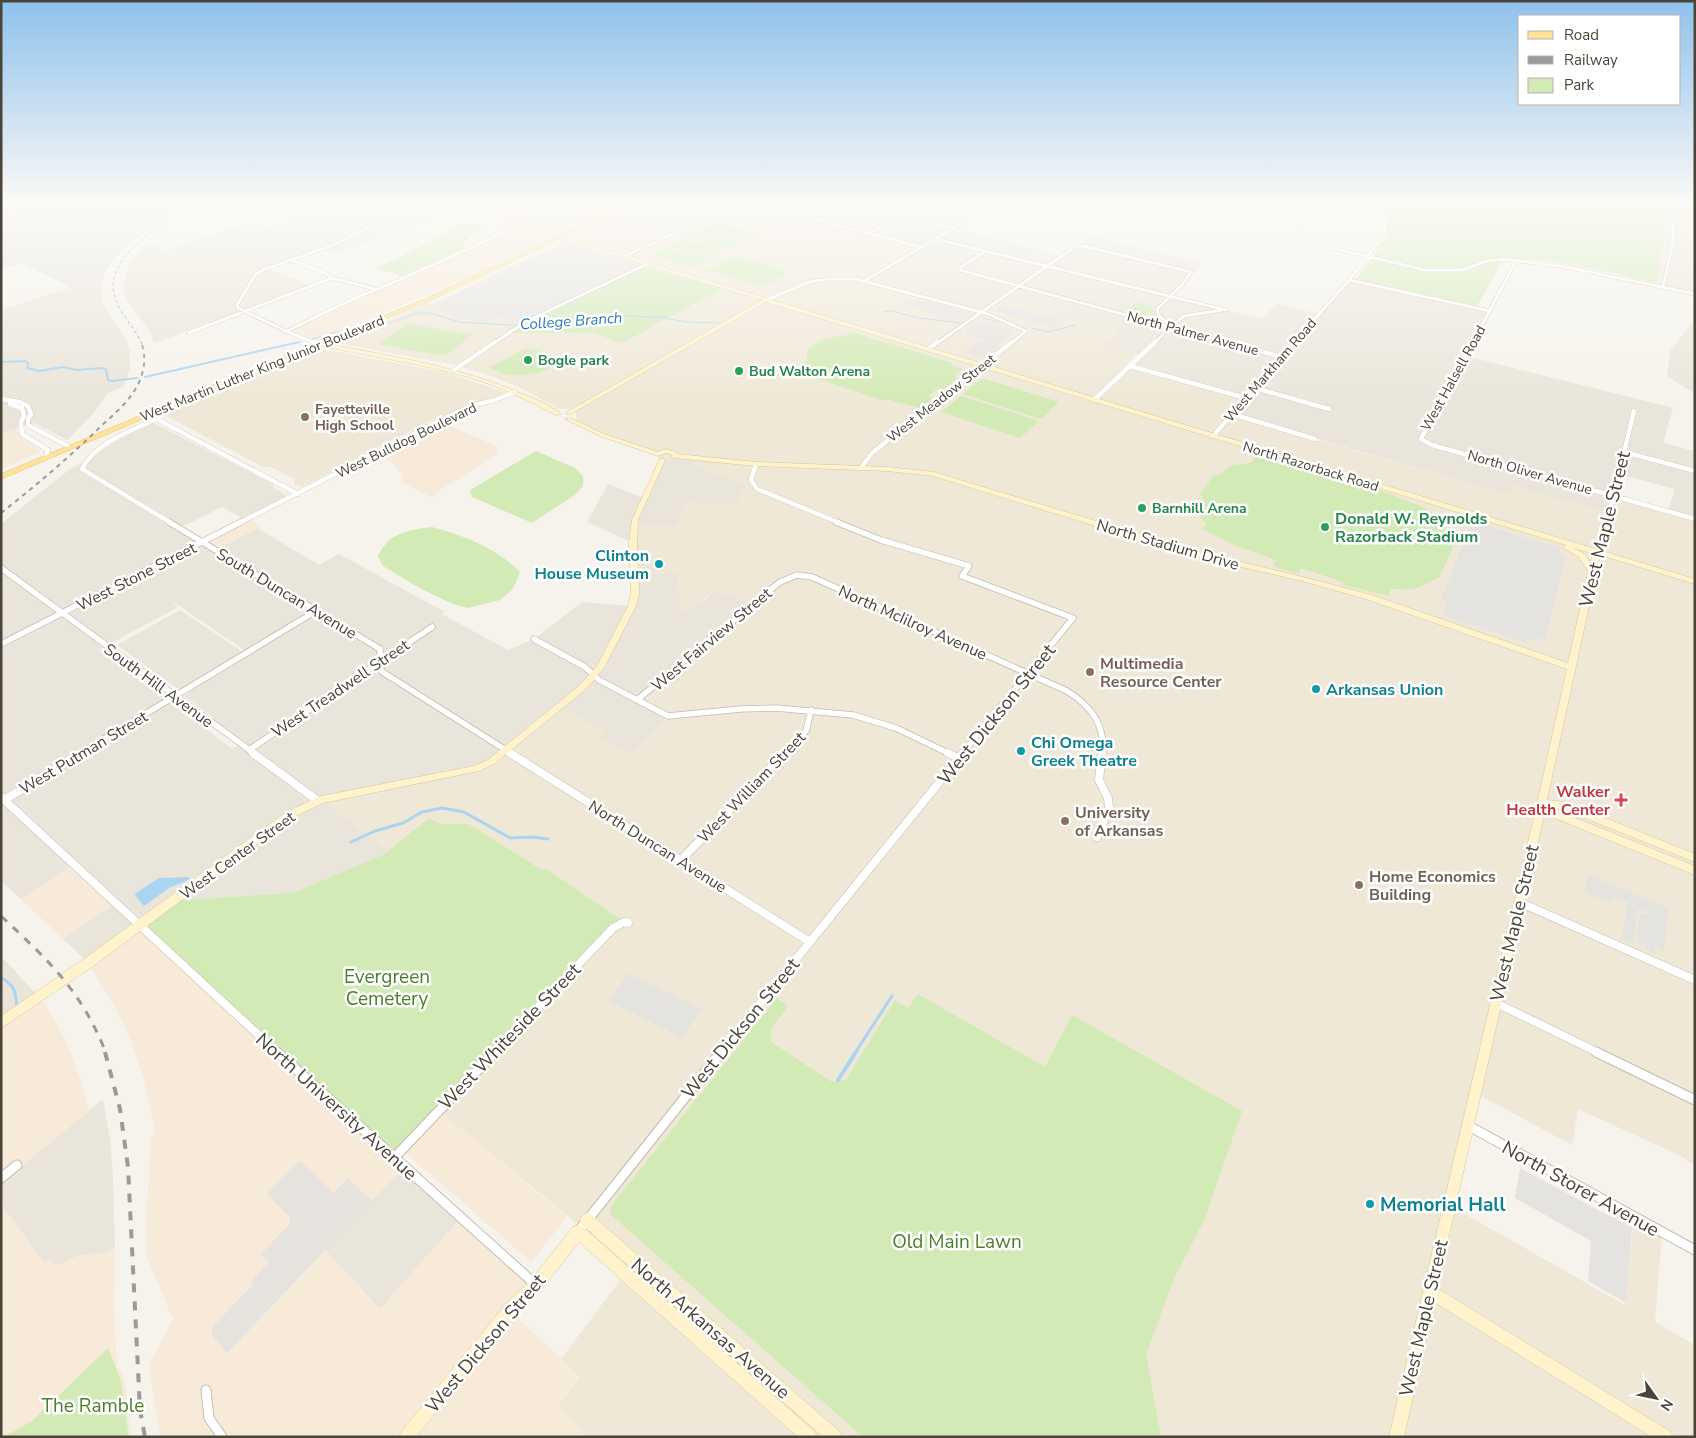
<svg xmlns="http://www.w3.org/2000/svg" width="1696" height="1438" font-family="'Nunito Sans',sans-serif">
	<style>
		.residential { fill: #eae5da; fill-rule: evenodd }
		.commercial { fill: #f7ead8 }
		.industrial { fill: #e6e2dd }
		.education { fill: #efe8d6 }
		.green { fill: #d2eab5 }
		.parking { fill: #e5e3e0 }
		.water { fill: #a9d4f2 }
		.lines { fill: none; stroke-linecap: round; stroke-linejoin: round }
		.stream-far3 { stroke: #a9d4f2; stroke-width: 1 }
		.stream-far2 { stroke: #a9d4f2; stroke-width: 2 }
		.stream-far1 { stroke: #a9d4f2; stroke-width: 3 }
		.stream { stroke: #a9d4f2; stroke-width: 4 }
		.street-far4-casing { stroke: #c2bbae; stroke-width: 4 }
		.street-far3-casing { stroke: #c2bbae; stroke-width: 5 }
		.street-far2-casing { stroke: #c2bbae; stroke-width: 7 }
		.street-far1-casing { stroke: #c2bbae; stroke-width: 9 }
		.street-casing { stroke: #c2bbae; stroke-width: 11 }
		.secondary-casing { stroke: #d6c79b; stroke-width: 1 }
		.primary-casing { stroke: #e6c16a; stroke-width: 1 }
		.street-far4 { stroke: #fff; stroke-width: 3 }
		.street-far3 { stroke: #fff; stroke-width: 4.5 }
		.street-far2 { stroke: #fff; stroke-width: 5.5 }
		.street-far1 { stroke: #fff; stroke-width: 8 }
		.street { stroke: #fff; stroke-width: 9 }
		.secondary { fill: #fff3cd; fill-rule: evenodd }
		.primary { fill: #ffe39c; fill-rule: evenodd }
		.rail-far3 { stroke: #9a9a9a; stroke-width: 1; stroke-dasharray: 3 3; stroke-linecap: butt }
		.rail-far2 { stroke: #9a9a9a; stroke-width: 2; stroke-dasharray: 4.5 4.5; stroke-linecap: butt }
		.rail-far1 { stroke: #9a9a9a; stroke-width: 3; stroke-dasharray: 8 8; stroke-linecap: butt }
		.rail { stroke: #9a9a9a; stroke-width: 4; stroke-dasharray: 9 9; stroke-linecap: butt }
		.leisure-dot { fill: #2e9e5b; stroke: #fff; stroke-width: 2 }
		.education-dot { fill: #8d6e63; stroke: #fff; stroke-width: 2 }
		.culture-dot { fill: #0f9aa8; stroke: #fff; stroke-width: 2 }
		.health-dot { fill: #e0444e; stroke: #fff; stroke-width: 2 }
		.labels { text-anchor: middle; stroke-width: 5; stroke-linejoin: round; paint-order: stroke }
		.far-street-label { font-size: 14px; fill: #4b4439; stroke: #fff }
		.far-leisure-label { font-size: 14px; font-weight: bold; fill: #27864d; stroke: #fff; text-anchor: start }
		.far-education-label { font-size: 14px; font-weight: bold; fill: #785e54; stroke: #fff; text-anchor: start }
		.far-water-label { font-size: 15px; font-style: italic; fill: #2e7ab2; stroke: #fff }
		.leisure-label { font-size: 16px; font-weight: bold; fill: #27864d; stroke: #fff; text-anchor: start }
		.street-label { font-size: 16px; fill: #4b4439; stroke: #fff }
		.culture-label { font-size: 16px; font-weight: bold; fill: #0d838f; stroke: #fff; text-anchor: start }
		.education-label { font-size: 16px; font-weight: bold; fill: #785e54; stroke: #fff; text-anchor: start }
		.health-label { font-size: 16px; font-weight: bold; fill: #be3a42; stroke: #fff; text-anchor: end }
		.near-street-label { font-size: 19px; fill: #4b4439; stroke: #fff }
		.near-park-label { font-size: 19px; fill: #4a7f2a; stroke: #fff }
		.near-culture-label { font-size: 19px; font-weight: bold; fill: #0d838f; stroke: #fff; text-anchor: start }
	</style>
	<rect width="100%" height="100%" fill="#f6f3ec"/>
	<path class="residential" d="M302 204H436L455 211 424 221 336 254 322 249 268 269 312 286 154 343 150 332 127 300 123 287 127 269 143 248 148 243 165 250 251 222 284 234Z
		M464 204H572L530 225Z
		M754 204H994L955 228 1063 256 1090 236 1204 263 1171 295 1261 319 1277 304 1319 314 1349 280 1490 311 1466 356 1673 408 1663 443 1695 451V519L1668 511 1675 489 1618 474 1608 513 1513 486 1509 495 1232 414 1130 366 1142 355 1103 344 1117 332 982 313 866 280Z
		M1668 208 1695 213V294L1651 285 1656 283Z
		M103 277 101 288 103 303 127 342 130 351V369L123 387 108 393 91 416 67 440 34 423 1 434V310Z
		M1695 319V394L1667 376 1670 351Z
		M154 423 273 484 274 488 286 495 285 498 246 520 222 507 180 528 216 550 257 528 319 565 339 554 445 612 442 614 508 650 534 639 582 602 632 606 634 576 677 571 703 601 717 590 752 605 668 716 658 728 628 755 599 737 605 732 491 762 322 800 388 851 383 855 337 876 293 893 176 900 88 963 63 939 115 903 74 864 21 899 1 881V524L70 469 86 461 128 433ZM169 599 247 652 184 696 214 718 208 722 239 745 232 749 172 702 127 726 166 699 99 650 178 607Z
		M674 456 692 459 700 467 746 485 736 505 685 503 677 526 635 524 633 543 587 522 608 484 644 498 662 460Z
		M180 610 243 652 179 690 117 645Z
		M1 956 39 997 1 1023Z
		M103 1099 110 1140 113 1178 115 1248 102 1254 80 1255 57 1266 44 1263 4 1208V1202L1 1198V1178L17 1165 24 1164Z
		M404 1167 461 1218 380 1309 325 1250Z"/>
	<path class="commercial" d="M572 204H622L565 232H557L532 224Z
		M512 230H517L546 240 472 275 326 338 316 340 292 331 379 289 407 280Z
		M439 421 498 447V453L492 458 443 488 432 497 401 482 404 476 392 463 374 454Z
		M14 429 17 430 23 439 41 450 40 452 1 469V434Z
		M248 519 261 526 216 550 203 542Z
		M74 864 115 902 63 939 21 899Z
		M140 925 404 1167 372 1201 349 1179 334 1194H268L291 1217 290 1223 261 1254 269 1262 251 1281 253 1284 214 1325 227 1352 325 1250 380 1309 461 1218 536 1285 510 1310 578 1376 557 1407 587 1437H160L149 1365 173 1319 147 1258 146 1226 151 1138 155 1135 153 1121 144 1079 128 1033 112 1001 88 963Z
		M39 997 55 1020 70 1050 82 1083 89 1111 24 1164 17 1165 1 1178V1023Z
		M442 1113 567 1217 531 1262 406 1153Z
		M1 1198 4 1202V1208L44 1263 50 1258 57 1266 80 1255 102 1254 115 1248 114 1307 117 1367 122 1373 125 1382 132 1437H1Z"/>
	<path class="industrial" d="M42 204H185L124 247 112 261 103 277 71 287 21 263 1 268V215Z
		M300 1161 334 1193 348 1178 372 1201 227 1353 211 1334 214 1325 253 1284 251 1281 269 1262 261 1254 290 1223V1217L267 1194Z"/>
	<path class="education" d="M641 204H749L921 247 866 280 982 313 1001 299 1117 331 1103 344 1137 353 1126 364 1246 398 1232 414 1315 439 1509 495 1513 486 1608 513 1612 496 1695 519V1165L1681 1156 1578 1109 1572 1145 1475 1093 1449 1205 1625 1305 1633 1229 1613 1218 1614 1206 1662 1232 1655 1322 1695 1345V1437H587L557 1407 579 1377 561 1359 630 1267 438 1110 545 868 543 871 469 824H441L429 818 388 851 321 800 476 769 491 762 560 706 605 732 600 737 628 754 658 728 668 716 637 700 752 605 717 590 681 614 677 571 634 576V524L677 526 685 503 736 505 745 485 700 467 692 459 674 456 670 459 662 460 658 457V454L576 424V406L569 409H559L523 389 496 378 457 365 336 343 426 304 436 303Z
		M323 349 448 373 505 392 492 399 465 406 438 419 431 420 302 487 293 484 295 479 271 467H263L164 415 165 413 256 374Z"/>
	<path class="green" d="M1382 204H1695V213L1668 209 1656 283C1617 275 1539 253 1503 261L1477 306 1355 280 1386 238 1387 208Z
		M461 222 484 225 467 239 462 249 402 276 375 269 434 240Z
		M716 223 758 234 744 241 702 230Z
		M700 230 742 242 728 249 685 237Z
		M682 239 725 251 710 258 667 246Z
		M665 247H666L708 259 693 267 650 254Z
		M734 256H735L789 272 762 287 706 270Z
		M645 267 721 289 622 343 593 333H513L529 323Z
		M1136 302 1154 307 1153 312 1163 323 1124 313Z
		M408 324 473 335 444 356 378 344Z
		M848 333H855L953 363 951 365 963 369 954 376 958 378 943 390 938 388 928 396 933 398 920 408 890 400H882L815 378 807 372 804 362 807 361C802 341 834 336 848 335Z
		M530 348 563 360C545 375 509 382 489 367L524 349Z
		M982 378 1059 402 1041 419 963 394Z
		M961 396 1039 421 1020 438 941 412Z
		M536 451 575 468 583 476V486L575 495 532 523 472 497 470 490Z
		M1255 456 1291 464 1387 493 1422 507 1433 514 1444 524 1453 546 1440 577 1417 588 1402 591 1405 589H1390L1389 596 1343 585V582L1301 568 1298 574 1273 566 1276 560 1236 546 1202 529 1207 523 1202 519 1197 509 1203 496 1200 494 1214 475 1218 476 1229 466 1251 463Z
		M432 527C463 535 498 549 520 572L513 589 500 600 467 608 453 604 421 589 383 566 378 556C389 532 409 530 432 527Z
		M429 818 441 824H469L542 870 545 868 624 922 394 1158 140 925 176 900 293 893 383 855Z
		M918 994 1045 1067 1072 1015 1242 1111 1205 1218 1172 1283 1146 1355 1161 1437H863L610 1214 611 1206 777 998 788 1006 771 1030V1042L832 1082 846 1080 895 1000 908 1008Z
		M108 1348 121 1381 129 1437H4L32 1421Z"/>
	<path class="parking" d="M569 245 645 267 522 325 499 316 483 322 465 320 431 307 439 303 437 302 484 282 482 281 524 261 527 262 533 259 531 258 553 249Z
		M913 299 954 308 952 309 970 312 968 314 971 315 966 319 944 318 921 311 922 310 905 307 907 305 904 304Z
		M1004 305 1015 308 1018 307 1025 311 1027 309 1036 312 1034 313 1038 315 1040 313 1064 319 1062 321 1065 323 1052 327 1043 326 993 310Z
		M977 322H983L1011 330 1010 332 1014 333 983 357 977 358 965 352 978 341 982 342 985 340 965 334 968 331 965 330Z
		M1477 523 1560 548V554L1566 556 1545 640 1539 638 1536 641 1528 640 1527 643 1443 615 1447 603 1441 600 1470 525 1476 526Z
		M1588 874 1668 908 1664 952 1655 946V954L1646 950V945L1637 943 1640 913 1647 914V912L1640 909 1637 910 1634 944 1622 939 1628 903 1613 896 1612 904 1585 893Z
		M628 973 701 1009 683 1038 609 1001Z
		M1520 1168 1632 1228 1626 1303 1588 1281 1591 1241 1515 1198Z"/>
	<path class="water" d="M189 877 190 879 169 888 144 906 135 895 136 893 159 878Z"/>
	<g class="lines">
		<path class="stream-far3" d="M883 312 891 311 918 318 962 323
			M982 317 997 322
			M1032 328 1049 332 1075 325
			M366 330 380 327 416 313H430L460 322 526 326 624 316 659 317 687 322 720 323
			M312 339 341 331
			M293 344 301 342"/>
		<path class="stream-far2" d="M1 362 25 361 28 363 27 368 39 371 63 367 76 370 102 368 106 369 108 380 112 381 137 378
			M145 377 299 342"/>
		<path class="stream-far1" d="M351 842 375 831 403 823 422 812 442 808 464 812 510 838 532 837 548 839
			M1 978C15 985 16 993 17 1007
			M855 1053 892 996"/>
		<path class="stream" d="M838 1080 856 1052"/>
		<defs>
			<path id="street-far4" d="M754 204 921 247
				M860 204 954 228
				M1241 204 1267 210 1295 221 1301 224 1311 237 1328 247 1425 270H1462L1487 261 1504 259 1566 267 1695 294
				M792 214 811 204
				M1117 217 1134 204
				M817 221 853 204
				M869 233 902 214
				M936 239 1226 310
				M986 251 961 267 960 270 1233 344
				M623 257 737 204
				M291 260 325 273 332 278 375 289
				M866 280 994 204
				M1349 280 1490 311
				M1663 287 1672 246 1675 212
				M766 300 809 282 830 279H855L988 314 1026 331 1010 344
				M1171 327 1184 316 1222 310
				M285 332C312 319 340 304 368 293 419 272 468 250 517 225
				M188 333 332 278
				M318 344 288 332 238 308 237 305 256 274 263 270 333 245 365 229 443 204
				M493 344 525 322 647 264
				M936 344 1076 246H1084L1191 272 1182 285 1157 309 1158 314 1171 327 1153 344
				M1293 344 1349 280 1384 235
				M1472 344 1516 261"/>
			<path id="street-far3" d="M314 342 319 344
				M1228 342 1282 357
				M1473 342 1421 439 1432 445 1695 519
				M928 349 937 342
				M1130 366 1246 398
				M454 370 495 342
				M1255 388 1329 409
				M1 399 20 402 28 406 31 414 28 419V425L70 447
				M1094 400 1155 342
				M10 404 22 408 24 416 21 422 22 434 48 450 46 457
				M1232 414 1315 439
				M153 417 298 494
				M157 419C132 430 94 443 82 469L171 523
				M1213 436 1295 342
				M1624 452 1695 471
				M756 464 751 480 757 489 840 523
				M861 468 872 453 1012 342
				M239 523 439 421 471 406 495 400 515 392
				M1607 523 1634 411"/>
			<path id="street-far2" d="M169 522 380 649 381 671 512 754
				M836 522 881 540 969 566 962 576 1073 618 962 754
				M1598 552 1607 522
				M1 568 255 754
				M534 639 585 667 599 680 668 716 741 709 776 708 853 715 896 728 950 754
				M1 644 241 522
				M637 700 780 582 797 575 812 577 1067 691C1091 706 1106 725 1102 754
				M249 750 432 627
				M79 754 316 611
				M783 754 806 731 811 710"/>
			<path id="street-far1" d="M253 753 318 801
				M510 753 810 942
				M948 753 960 759
				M1 797 278 1053
				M4 800 81 753
				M1097 837 1109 808 1108 798 1099 780 1102 753
				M681 860 785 753
				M1519 902 1695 980
				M1496 1003 1599 1053
				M494 1053 613 928 624 922 628 923
				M720 1053 963 753"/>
			<path id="street" d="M277 1052 536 1285
				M1596 1052 1695 1100
				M1467 1125 1695 1250
				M394 1158 495 1052
				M1 1178 17 1165
				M578 1232 721 1052
				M206 1390 209 1418 222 1437"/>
			<path id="secondary" d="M28 204H35L1 214V212Z
				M454 204H461L513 220 514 222 1695 579V584L1600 555 1547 800 1566 802 1695 854V862L1562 809 1556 808 1563 813 1695 866V875L1557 819 1545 811 1437 1288 1671 1432 1673 1437H1652L1434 1302 1404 1437H1389L1537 804 1567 669 1366 599 1302 581 1190 555 933 476 887 471 756 466 674 458 672 457 671 454 666 453 658 456 600 436 565 419 570 418 604 434 658 452 666 449 676 452 677 454 756 462 887 467 934 472 1195 551 1303 577 1372 595 1568 663 1588 572 1579 557 1565 549 1564 547 1566 545 766 302 571 414H567V412L762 300 510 224 509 222ZM1574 548 1593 554 1590 563 1585 554Z
				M319 342C387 356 456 365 520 393 534 398 550 405 561 414L556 415C527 400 499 386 468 377 418 363 367 356 317 345L316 344Z
				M662 458 665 460 638 520 637 543 639 593 636 606 604 668 586 689 494 764 479 771 323 803 292 818 92 967 1 1028V1016L84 959 286 812 321 796 474 766 488 760 580 685 597 666 628 606 631 593 629 543 632 520 659 460Z
				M587 1213 592 1215 840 1432 842 1437H823L582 1225 580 1220 582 1215Z
				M578 1225 583 1227 815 1432 817 1437H798L579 1242 541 1290 515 1315 416 1437H399L401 1432 505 1305 531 1280 573 1227Z"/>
			<path id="primary" d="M626 204H632L427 302 249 374 1 479V474L245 372 423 300Z"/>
		</defs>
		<use href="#street-far4" class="street-far4-casing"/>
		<use href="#street-far3" class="street-far3-casing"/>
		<use href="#street-far2" class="street-far2-casing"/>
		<use href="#street-far1" class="street-far1-casing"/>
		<use href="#street" class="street-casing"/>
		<use href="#secondary" class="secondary-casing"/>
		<use href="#primary" class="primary-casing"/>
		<use href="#street-far4" class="street-far4"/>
		<use href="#street-far3" class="street-far3"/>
		<use href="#street-far2" class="street-far2"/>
		<use href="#street-far1" class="street-far1"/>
		<use href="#street" class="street"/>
		<use href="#secondary" class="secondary"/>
		<use href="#primary" class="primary"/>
		<path class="rail-far3" d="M186 214 217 204
			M142 344C135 327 120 315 115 297 101 257 167 222 194 204"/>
		<path class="rail-far2" d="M1 513C34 487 65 461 95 432 111 416 131 402 140 380 145 367 146 355 141 342"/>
		<path class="rail-far1" d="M1 916C49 961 81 990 106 1053"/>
		<path class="rail" d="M105 1052 120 1109 128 1167 140 1410 145 1437"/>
	</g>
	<linearGradient id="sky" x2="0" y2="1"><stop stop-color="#8fc1ec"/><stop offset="0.5" stop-color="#fbfaf6"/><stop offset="1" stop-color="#fbfaf6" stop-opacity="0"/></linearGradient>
	<rect width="1696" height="406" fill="url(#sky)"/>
	<g class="leisure-dot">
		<circle cx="528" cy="360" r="5"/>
		<circle cx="739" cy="371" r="5"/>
		<circle cx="1142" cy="508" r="5"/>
		<circle cx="1325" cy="527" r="5"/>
	</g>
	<g class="education-dot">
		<circle cx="305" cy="417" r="5"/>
		<circle cx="1090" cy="672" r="5"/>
		<circle cx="1065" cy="821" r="5"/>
		<circle cx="1359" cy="885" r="5"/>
	</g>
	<g class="culture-dot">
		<circle cx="659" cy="564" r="5"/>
		<circle cx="1316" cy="689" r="5"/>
		<circle cx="1021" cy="751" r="5"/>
		<circle cx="1370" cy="1204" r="5"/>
	</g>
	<path class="health-dot" d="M1618.5 792.5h5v5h5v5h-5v5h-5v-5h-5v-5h5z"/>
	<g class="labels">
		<g class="far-street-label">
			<text transform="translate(1193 333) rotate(15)" y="5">North Palmer Avenue</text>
			<text transform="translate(262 368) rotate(-22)" y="5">West Martin Luther King Junior Boulevard</text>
			<text transform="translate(1270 370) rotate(-49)" y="5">West Markham Road</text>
			<text transform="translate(1453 378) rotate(-61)" y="5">West Halsell Road</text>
			<text transform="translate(941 398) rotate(-38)" y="5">West Meadow Street</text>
			<text transform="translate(406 440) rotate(-26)" y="5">West Bulldog Boulevard</text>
			<text transform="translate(1311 466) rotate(17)" y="5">North Razorback Road</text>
			<text transform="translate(1530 472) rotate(16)" y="5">North Oliver Avenue</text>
		</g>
		<g class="far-leisure-label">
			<text x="538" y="365">Bogle park</text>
			<text x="749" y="376">Bud Walton Arena</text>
			<text x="1152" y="513">Barnhill Arena</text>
		</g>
		<g class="far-education-label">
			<text x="315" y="414">Fayetteville<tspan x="315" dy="16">High School</tspan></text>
		</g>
		<g class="far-water-label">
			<text transform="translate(571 321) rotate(-4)" y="5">College Branch</text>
		</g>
		<g class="leisure-label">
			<text x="1335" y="524">Donald W. Reynolds<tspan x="1335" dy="18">Razorback Stadium</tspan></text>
		</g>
		<g class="street-label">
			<text transform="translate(1168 544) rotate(16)" y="6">North Stadium Drive</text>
			<text transform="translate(136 576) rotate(-27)" y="6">West Stone Street</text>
			<text transform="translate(287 593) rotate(31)" y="6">South Duncan Avenue</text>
			<text transform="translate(913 622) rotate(24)" y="6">North McIilroy Avenue</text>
			<text transform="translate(711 639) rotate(-40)" y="6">West Fairview Street</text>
			<text transform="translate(159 685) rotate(36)" y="6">South Hill Avenue</text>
			<text transform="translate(340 688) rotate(-34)" y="6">West Treadwell Street</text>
			<text transform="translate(83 752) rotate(-31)" y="6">West Putman Street</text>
			<text transform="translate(751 787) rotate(-46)" y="6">West William Street</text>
			<text transform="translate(658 846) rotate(32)" y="6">North Duncan Avenue</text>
			<text transform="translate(237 855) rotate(-36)" y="6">West Center Street</text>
		</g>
		<g class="culture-label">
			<text x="649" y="561" text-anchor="end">Clinton<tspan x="649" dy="18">House Museum</tspan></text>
			<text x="1326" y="695">Arkansas Union</text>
			<text x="1031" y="748">Chi Omega<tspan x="1031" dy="18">Greek Theatre</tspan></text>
		</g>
		<g class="education-label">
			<text x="1100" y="669">Multimedia<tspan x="1100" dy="18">Resource Center</tspan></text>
			<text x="1075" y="818">University<tspan x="1075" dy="18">of Arkansas</tspan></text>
			<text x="1369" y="882">Home Economics<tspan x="1369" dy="18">Building</tspan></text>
		</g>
		<g class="health-label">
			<text x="1610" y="797">Walker<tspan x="1610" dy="18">Health Center</tspan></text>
		</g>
		<g class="near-street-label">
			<text transform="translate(1604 529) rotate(-76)" y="7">West Maple Street</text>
			<text transform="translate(996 714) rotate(-51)" y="7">West Dickson Street</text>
			<text transform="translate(1514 923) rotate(-77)" y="7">West Maple Street</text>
			<text transform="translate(740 1028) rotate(-51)" y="7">West Dickson Street</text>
			<text transform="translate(509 1036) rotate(-46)" y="7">West Whiteside Street</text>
			<text transform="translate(337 1106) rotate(42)" y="7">North University Avenue</text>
			<text transform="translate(1581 1188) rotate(29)" y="7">North Storer Avenue</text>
			<text transform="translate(1423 1318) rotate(-77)" y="7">West Maple Street</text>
			<text transform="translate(711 1328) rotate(41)" y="7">North Arkansas Avenue</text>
			<text transform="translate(485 1343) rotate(-50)" y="7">West Dickson Street</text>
		</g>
		<g class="near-park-label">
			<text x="387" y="983">Evergreen<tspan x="387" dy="22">Cemetery</tspan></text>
			<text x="957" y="1248">Old Main Lawn</text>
			<text x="93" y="1412">The Ramble</text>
		</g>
		<g class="near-culture-label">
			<text x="1380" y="1211">Memorial Hall</text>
		</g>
	</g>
	<rect width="1696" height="1438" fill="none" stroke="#4b4439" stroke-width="5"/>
	<rect x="1518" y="15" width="162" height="90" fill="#ffffff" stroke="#b7b4b0"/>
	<rect x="1528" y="31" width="25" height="8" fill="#ffe39c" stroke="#b7b4b0"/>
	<text x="1564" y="40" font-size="15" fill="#4b4439">Road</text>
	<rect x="1528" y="56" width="25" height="8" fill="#9a9a9a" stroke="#b7b4b0"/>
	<text x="1564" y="65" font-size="15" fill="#4b4439">Railway</text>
	<rect x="1528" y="78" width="25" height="15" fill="#d2eab5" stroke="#b7b4b0"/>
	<text x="1564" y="90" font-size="15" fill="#4b4439">Park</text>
	<g transform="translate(1656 1398) rotate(123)" stroke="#ffffff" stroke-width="4" paint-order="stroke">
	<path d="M0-4L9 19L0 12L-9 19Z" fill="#4b4439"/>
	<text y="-8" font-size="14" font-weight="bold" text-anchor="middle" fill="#4b4439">N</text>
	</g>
</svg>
